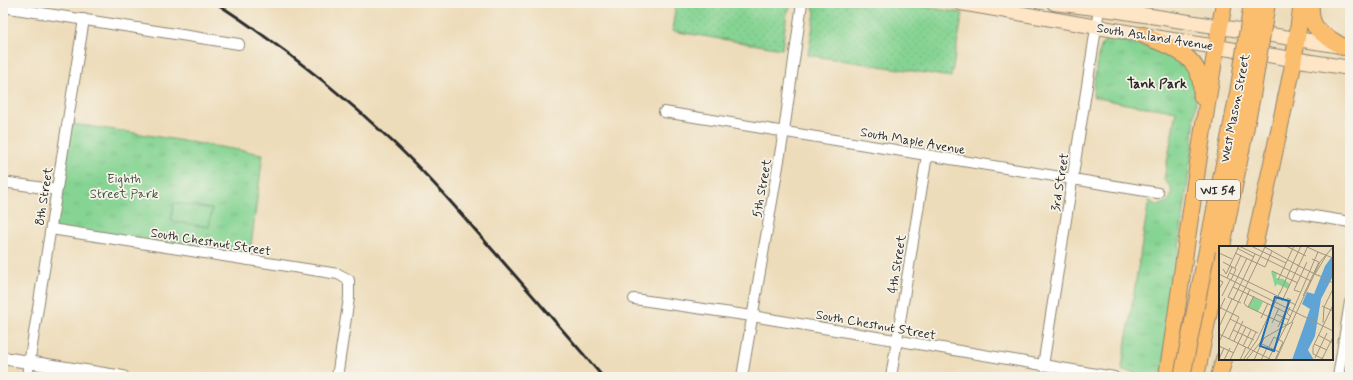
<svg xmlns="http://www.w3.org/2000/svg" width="1353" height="380" font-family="Mynerve,sans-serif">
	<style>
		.grass { fill: url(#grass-dots); stroke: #58805f }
		.park { fill: url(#park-tufts); stroke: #58805f }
		.pitch { fill: #86d493; stroke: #58805f }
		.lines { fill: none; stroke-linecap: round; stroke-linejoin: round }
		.minor-casing { stroke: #8c8472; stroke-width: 12 }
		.tertiary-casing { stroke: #8c8472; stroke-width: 14 }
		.secondary-casing { stroke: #8c8472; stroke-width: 16 }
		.primary-casing { stroke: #8c8472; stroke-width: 18 }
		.minor { stroke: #fff; stroke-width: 10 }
		.tertiary { stroke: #fff; stroke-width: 12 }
		.secondary { stroke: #fde5c5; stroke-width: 14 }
		.primary { stroke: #fbbd6e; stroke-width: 16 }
		.rail { stroke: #2b2b2b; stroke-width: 3 }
		.primary-bridge-casing { stroke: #8c8472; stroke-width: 18; stroke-linecap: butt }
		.primary-bridge { stroke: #fbbd6e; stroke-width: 16 }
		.labels { text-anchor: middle; stroke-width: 3.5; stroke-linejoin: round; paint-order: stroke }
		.shield { fill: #f7f3e8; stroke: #686764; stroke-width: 1 }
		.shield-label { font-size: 12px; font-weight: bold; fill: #2b2b2b }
		.street-label { font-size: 13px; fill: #2b2b2b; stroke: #f7f3e8 }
		.park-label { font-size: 13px; fill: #425545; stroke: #f7f3e8 }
		.neighbourhood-label { font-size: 14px; font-weight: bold; fill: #2b2b2b; stroke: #f7f3e8 }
		.inset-road { fill: none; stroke: #9f9580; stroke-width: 1 }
		.view { fill: #1f6fb2; fill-opacity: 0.15; stroke: #1f6fb2; stroke-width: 2 }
		.inset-edge { fill: none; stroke: #2b2b2b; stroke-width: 2 }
	</style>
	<defs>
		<pattern id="grass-dots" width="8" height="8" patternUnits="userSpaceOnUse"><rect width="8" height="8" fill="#86d493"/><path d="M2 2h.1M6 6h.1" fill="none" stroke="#74b67f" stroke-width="1.8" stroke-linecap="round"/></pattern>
		<pattern id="park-tufts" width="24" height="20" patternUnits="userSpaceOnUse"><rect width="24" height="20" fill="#86d493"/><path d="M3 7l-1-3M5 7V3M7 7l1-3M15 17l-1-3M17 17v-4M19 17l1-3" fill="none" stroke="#74b67f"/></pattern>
	</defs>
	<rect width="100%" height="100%" fill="#f7f3e8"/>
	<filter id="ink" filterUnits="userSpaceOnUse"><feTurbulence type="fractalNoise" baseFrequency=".025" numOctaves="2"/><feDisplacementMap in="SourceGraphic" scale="8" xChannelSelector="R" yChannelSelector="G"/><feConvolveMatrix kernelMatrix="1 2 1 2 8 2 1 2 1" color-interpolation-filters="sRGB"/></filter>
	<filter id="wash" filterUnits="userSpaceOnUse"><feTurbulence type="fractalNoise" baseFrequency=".012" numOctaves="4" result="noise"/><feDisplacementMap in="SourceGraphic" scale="16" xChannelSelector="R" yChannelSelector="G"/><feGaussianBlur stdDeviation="0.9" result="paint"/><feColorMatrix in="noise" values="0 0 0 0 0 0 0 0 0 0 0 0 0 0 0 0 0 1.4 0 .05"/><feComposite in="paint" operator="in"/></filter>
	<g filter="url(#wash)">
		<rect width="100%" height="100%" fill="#eddcb9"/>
		<path class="grass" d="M676 3H793L787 13 782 49 672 31Z
			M812 3H899L963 13 951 77 808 55 815 13Z"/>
		<path class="park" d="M1113 38 1173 55 1192 72 1196 101 1192 150 1162 377 1123 371 1122 367 1149 200 1155 205C1167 206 1175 197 1170 186L1164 180 1176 111 1131 105 1094 97 1093 96C1094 84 1097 49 1104 42 1106 39 1109 39 1113 38Z
			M67 123 129 132 263 154 249 260 51 229Z"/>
		<path class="pitch" d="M174 203 212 209 209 227 171 221Z"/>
	</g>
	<g filter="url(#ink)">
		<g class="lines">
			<defs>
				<path id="minor" d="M3 7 239 44
					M664 112 1158 193
					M3 182 57 190
					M1295 213 1350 222
					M51 229 338 274 349 280V298L337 377
					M634 299 752 316 1114 377
					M1043 366 1100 3
					M27 377 84 19
					M742 377 784 131 802 3
					M891 377 927 155
					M1338 377 1350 302"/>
				<path id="tertiary" d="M3 358 123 377"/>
				<path id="secondary" d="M961 3 1160 38 1350 68
					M1054 3 1119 11 1341 46"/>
				<path id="primary" d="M1311 3C1309 31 1322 33 1343 47
					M1143 35C1163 44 1192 52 1199 75 1202 83 1201 90 1202 97
					M1254 247 1292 70 1302 3
					M1167 377C1186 252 1201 127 1224 3
					M1196 377 1220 256
					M1219 377 1224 359"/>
			</defs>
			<use href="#minor" class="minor-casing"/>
			<use href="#tertiary" class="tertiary-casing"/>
			<use href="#secondary" class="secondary-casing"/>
			<use href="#primary" class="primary-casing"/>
			<use href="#minor" class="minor"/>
			<use href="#tertiary" class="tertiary"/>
			<use href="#secondary" class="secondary"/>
			<use href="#primary" class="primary"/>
			<path class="rail" d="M216 3C279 44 339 91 394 143 428 175 459 211 490 247 528 290 566 334 603 377"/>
			<defs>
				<path id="primary-bridge" d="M1222 247 1252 96 1267 3
					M1182 377 1238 93 1252 3"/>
			</defs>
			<use href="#primary-bridge" class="primary-bridge-casing"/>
			<use href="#primary-bridge" class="primary-bridge"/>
		</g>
	</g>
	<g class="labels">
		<rect class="shield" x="1196" y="180" width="44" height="20" rx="3"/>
		<g class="shield-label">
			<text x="1218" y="194">WI 54</text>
		</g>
		<g class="street-label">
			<text transform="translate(1155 36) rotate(9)" y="5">South Ashland Avenue</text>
			<text transform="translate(1234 108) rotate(-79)" y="5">West Mason Street</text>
			<text transform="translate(913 140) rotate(10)" y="5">South Maple Avenue</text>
			<text transform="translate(1059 182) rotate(-81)" y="5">3rd Street</text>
			<text transform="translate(761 188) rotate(-80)" y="5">5th Street</text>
			<text transform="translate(43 196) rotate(-81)" y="5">8th Street</text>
			<text transform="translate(211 241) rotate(9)" y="5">South Chestnut Street</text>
			<text transform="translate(896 264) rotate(-81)" y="5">4th Street</text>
			<text transform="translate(876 324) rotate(10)" y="5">South Chestnut Street</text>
		</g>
		<g class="park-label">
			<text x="124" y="183">Eighth<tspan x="124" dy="15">Street Park</tspan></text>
		</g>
		<g class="neighbourhood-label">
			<text x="1157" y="88">Tank Park</text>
		</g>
	</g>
	<g transform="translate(1219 246)">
		<rect width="114" height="114" fill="#eddcb9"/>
		<path d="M52 25 58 27 57 32 64 33 71 38 69 43 58 38 56 41ZM34 51 44 56 39 66 29 61Z" fill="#86d493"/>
		<path d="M114 9V30L102 53 96 90 89 104 95 114H73L91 63 83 58 88 46 95 48 106 20Z" fill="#60a4d5"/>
		<path class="inset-road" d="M20 0 92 35M32 0 67 17M44 0 80 20M67 0 87 10M18 2 35 11M99 6 114 12M0 7 13 13M16 7 46 21 53 5M4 16 17 23 12 34M74 17 82 0M78 19 100 30M16 22 22 9M4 23 7 28 20 0M53 25 79 37M11 27 77 59M0 28 114 85M96 28 107 10M99 29 114 37M8 32 13 21M0 34 4 36 0 43M59 34 75 0M14 41 66 66M31 43 25 57 27 60 67 79M81 46 75 44 88 16M61 47 74 17M3 50 11 34M84 50 100 16 93 13M9 51 28 12M9 51 22 57M14 54 36 8M63 55 89 0M103 60 114 65M0 61 20 71 10 93M29 61 35 50M71 61 68 67 72 71M0 65 6 52M57 68 70 74M42 72 49 57M11 73 39 87M53 77 60 62M104 77 105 61 114 43M68 78 99 6 86 0M0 81 13 53M59 81 72 54 68 52M14 84 35 94M0 88 53 114M99 89 114 97M15 95 24 75M0 96 46 1M43 98 60 106M95 98 108 104M0 100 15 107M24 100 32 84M50 101 55 91 64 96 56 114M29 102 37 86M96 112 108 87M0 113 5 102M103 113 114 91M5 114 11 102M11 114 27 81M21 114 27 101M24 114 38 94 61 46M27 114 45 92 73 76 101 16 114 1M35 114 45 92M42 114 49 100M49 114 68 78M57 114 74 76M106 114 94 108V101L114 59"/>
		<path class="view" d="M56 51 70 55 55 105 41 100Z"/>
		<rect width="114" height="114" class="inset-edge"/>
	</g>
	<rect width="1353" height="380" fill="none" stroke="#f7f3e8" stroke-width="16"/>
</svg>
